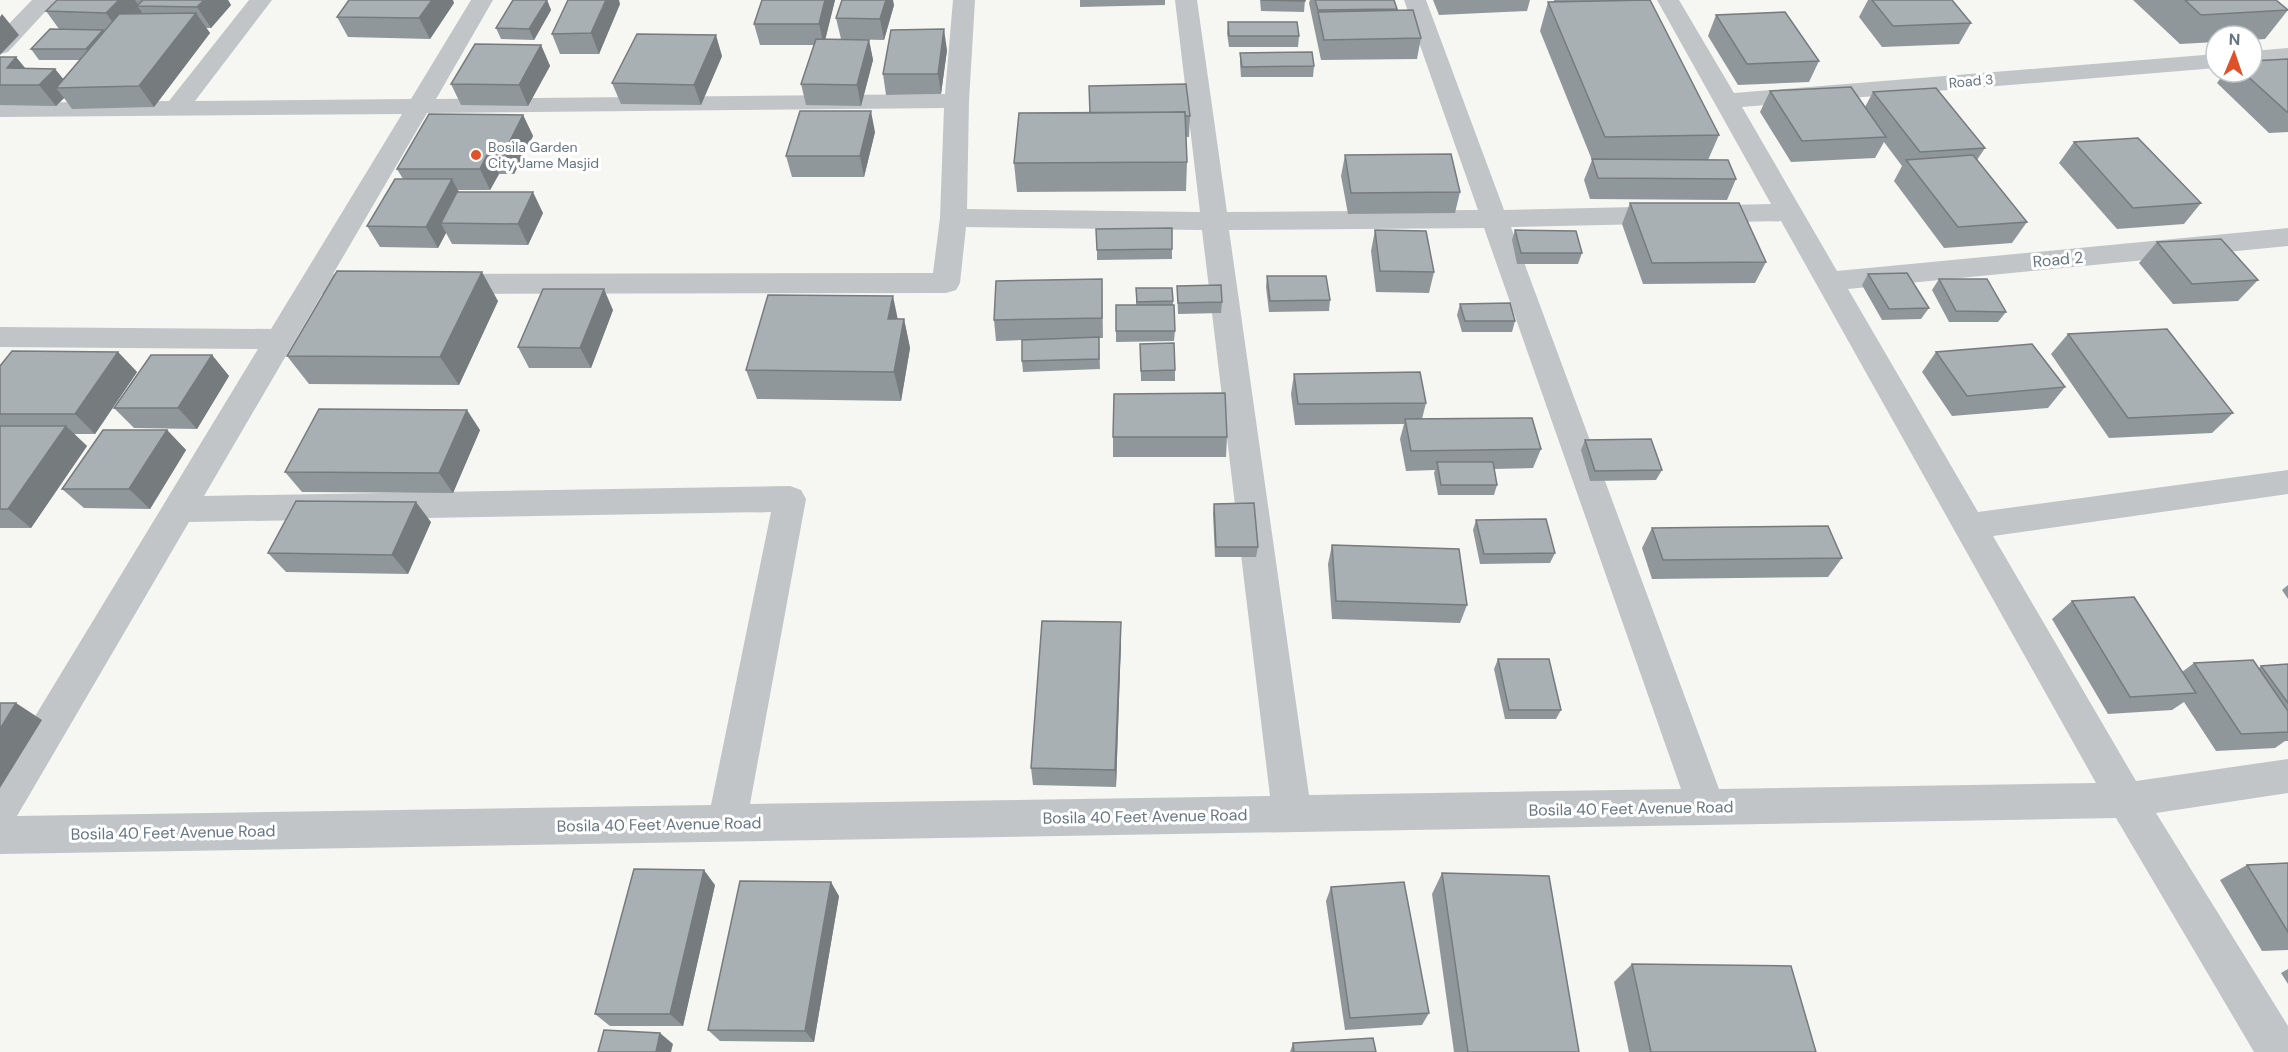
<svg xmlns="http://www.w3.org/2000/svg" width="2288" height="1052" font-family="'DM Sans',sans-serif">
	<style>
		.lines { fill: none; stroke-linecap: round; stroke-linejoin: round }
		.minor { fill: #c1c5c8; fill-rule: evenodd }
		.wall { fill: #90979b }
		.shaded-wall { fill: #767b7e }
		.building { fill: #a8b0b4; stroke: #767b7e; stroke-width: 1.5 }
		.poi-dot { fill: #df5128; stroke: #fff; stroke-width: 2 }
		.labels { text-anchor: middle; stroke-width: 6; stroke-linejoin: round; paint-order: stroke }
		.far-street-label { font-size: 14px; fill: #657682; stroke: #fff }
		.far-poi-label { font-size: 14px; fill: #657682; stroke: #fff; text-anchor: start }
		.street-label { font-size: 16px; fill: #657682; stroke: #fff }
	</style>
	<rect width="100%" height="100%" fill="#f6f6f2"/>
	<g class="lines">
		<path class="minor" d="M32 0H56L8 52 0 54V33Z
			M249 0H272L195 101 411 99 471 0H493L436 99 945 94 953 0H975L969 101 967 209 1200 212 1175 0H1197L1227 212 1478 210 1404 0H1426L1504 210 1771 204 1657 0H1679L1734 93 2216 54V68L1742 107 1837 271 2288 228V246L1848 289 1978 512 2288 470V494L1993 536 2136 781 2288 759V793L2156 813 2288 1026V1052H2254L2116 818 0 854V774L258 349 0 347V327L271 329 402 114 0 117V103L169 101ZM944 108 940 218 933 273 443 274 433 277 429 284 433 291 443 294 946 293 956 290 960 283 966 227 1202 230 1270 796 750 804 806 499 801 490 790 486 204 496 322 294H374L384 291 388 284 384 277 374 274H333L427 113ZM1781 221 2096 783 1719 789 1511 227ZM1484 228 1681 789 1309 795 1229 230ZM771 512 711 805 17 816 189 522Z
			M2288 48V62L2252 65V51Z"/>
	</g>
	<path class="wall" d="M57 0H228L231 5 211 28H206L210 33 154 107 72 109 64 98 56 106 0 105V57H16L25 68 55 69 63 79 80 60H39L31 49 59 29 46 11Z
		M513 0H547L551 10 534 40 501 39 496 28Z
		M835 0 825 39 869 40 873 60 861 106 806 105 801 84 814 45H760L754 24Z
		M1080 0H1165V5L1080 7Z
		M1260 0H1305L1304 12 1261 11Z
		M1310 0H1394L1396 10 1421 38 1417 59 1321 60 1309 3Z
		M1433 0H1530L1527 11 1439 15Z
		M1554 0H1631L1719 135 1708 160 1736 179 1727 200 1590 199 1584 180 1592 160 1540 31 1548 2H1554Z
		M1868 0H1952L1971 23 1959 44 1882 47 1859 17Z
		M2133 0H2276L2288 10 2265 39 2252 40V36H2216V42L2180 44Z
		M454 3 430 39 348 37 337 17Z
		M620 4 599 54H560L552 34Z
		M894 5 884 40 841 39 836 18Z
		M1716 15 1819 61 1809 82 1738 85 1708 36Z
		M1228 22 1299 36 1298 47H1229L1227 33Z
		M541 45 550 66 528 106 461 105 451 84Z
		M947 50 941 94 886 95 883 74Z
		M1240 53 1314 66 1313 77H1241L1240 64Z
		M722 56 701 105 621 104 612 83Z
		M2288 59V132L2269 133 2217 83 2225 72H2252Z
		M1770 91 1865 107 1873 92 1985 148 1977 160 2027 222 2012 243 1944 248 1894 181 1902 166 1884 142 1875 158 1791 162 1760 112Z
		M1019 113 1190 116 1189 137H1186L1187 162 1186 191 1017 192 1014 163Z
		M523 115 533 136 514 174H499L490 190H458L459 192 543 213 528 245 452 244 446 233 438 248 380 247 367 226 403 179 397 169Z
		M875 132 864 177H792L786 156Z
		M2074 142 2201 203 2184 224 2117 229 2059 163Z
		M1345 155 1460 192 1455 213 1348 214 1341 176Z
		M1630 203 1766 262 1755 283 1643 284 1622 224Z
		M1375 230 1434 272 1429 293 1376 292 1371 251Z
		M1515 230 1582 253 1578 264H1517L1512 240Z
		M2157 242 2258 280 2238 301 2173 304 2139 263Z
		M1172 249V259L1097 260V250Z
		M1868 274 1929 308 1921 319 1882 320 1862 285Z
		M1267 276 1330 300 1329 311 1269 312 1266 287Z
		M1102 279 1103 338H1099L1100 369 1023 372 1022 361V340L996 341 994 320Z
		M1939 279 2006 312 1998 322H1949L1932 290Z
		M1177 286 1222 302 1221 313 1178 314Z
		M1136 288H1172L1175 331 1174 341 1116 342V305H1136Z
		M498 301 459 385 309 384 287 356Z
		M1460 304 1515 321 1512 332H1462L1457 315Z
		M613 310 591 368H529L518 347Z
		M904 319 910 348 901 401 757 399 746 370Z
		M2068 334 2233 413 2212 433 2109 438 2051 354Z
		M1140 344 1175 370V381H1141Z
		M118 352 137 372 95 434H74L87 446 31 528H0V366Z
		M1936 352 2065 387 2048 408 1952 416 1922 372Z
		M212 355 229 376 197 429 134 428 114 408Z
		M1294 374 1426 403 1422 419 1541 449 1533 468 1494 469 1497 485 1494 495H1438L1434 473 1435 470 1406 471 1400 439 1404 424 1295 425 1291 394Z
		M167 430 186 450 150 509 84 508 62 489Z
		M480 430 453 493 302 492 285 472Z
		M1113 437H1227L1226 457H1113Z
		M1585 440 1662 470 1656 480 1590 481 1581 450Z
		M1214 504 1258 547 1256 557H1215L1213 514Z
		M1476 520 1555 553 1550 563 1480 564 1473 530Z
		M431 522 408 574 286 572 268 553Z
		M1652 528 1842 558 1828 577 1652 579 1642 548Z
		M1332 545 1467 605 1460 623 1332 619 1328 564Z
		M2288 585V599L2282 590Z
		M2072 601 2182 672 2194 663 2259 668 2261 666 2288 664V741H2285L2275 748 2216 751 2184 702 2172 710 2108 714 2052 619Z
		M1121 641 1116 787 1033 785 1031 768Z
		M1498 659 1561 710 1556 719H1505L1494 669Z
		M2288 863V950L2262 951 2220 880 2247 865Z
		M1442 873 1579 1052H1454L1432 894Z
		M715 885 683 1026H610L595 1014Z
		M1331 887 1429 1013 1422 1025 1345 1030 1326 901Z
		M839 896 814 1042 720 1041 708 1030Z
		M1632 964 1816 1052H1629L1614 982Z
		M2288 969V984L2281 973Z
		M1293 1043 1376 1052H1290Z"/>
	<path class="shaded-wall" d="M119 0H135L139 6H137L142 12 121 34 106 13Z
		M204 0H228L231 5 211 28 197 7Z
		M432 0H453L454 3 430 39 419 18Z
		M547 0 551 10 534 40 529 29Z
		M606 0H619L620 4 599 54 591 33Z
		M825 0H835L824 45 819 24Z
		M886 0H893L894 5 884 40 880 19Z
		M196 13 210 33 154 107 139 86Z
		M2 14 19 35 0 55V17Z
		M944 29 947 50 941 94 938 74Z
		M103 30 111 40 94 60 86 49Z
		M716 35 722 56 701 105 694 85Z
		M869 40 873 60 861 106 857 85Z
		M541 45 550 66 528 106 519 85Z
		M16 57 33 78 7 68Z
		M55 69 70 87 56 88 64 98 56 106 39 85Z
		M871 111 875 132 864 177 860 156Z
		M523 115 533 136 514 174 504 153Z
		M488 153 499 174 490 190 480 169Z
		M452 179 463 200 441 223 446 233 438 248 426 227Z
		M533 192 543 213 528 245 518 224Z
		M482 272 498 301 459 385 440 357Z
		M604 289 613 310 591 368 580 348Z
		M893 296 899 325 888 319Z
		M904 319 910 348 901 401 894 372Z
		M118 352 137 372 95 434 75 414Z
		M212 355 229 376 197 429 178 408Z
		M467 410 480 430 453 493 439 473Z
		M66 426 87 446 31 528 8 509Z
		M167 430 186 450 150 509 129 489Z
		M416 502 431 522 408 574 392 555Z
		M1121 622V641L1116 787 1115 770Z
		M16 703 42 720 0 788V729Z
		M704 870 715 885 683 1026 670 1014Z
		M831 882 839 896 814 1042 805 1031Z
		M660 1033 673 1044 671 1052H656Z"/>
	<path class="building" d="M57 0H119L106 13 46 11Z
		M143 0H204L197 7 137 6Z
		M349 0H432L419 18 337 17Z
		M513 0H547L529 29 496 28Z
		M568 0H606L591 33 552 34Z
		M762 0H825L819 24H754Z
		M842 0H886L880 19 836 18Z
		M1261 0H1305V1L1262 0Z
		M1315 0H1394L1397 9 1318 10Z
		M1650 0 1719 135 1605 137 1548 2Z
		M1872 0H1952L1971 23 1893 26Z
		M2185 0H2276L2288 10 2201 15Z
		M1413 10 1421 38 1324 40 1318 12Z
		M1785 12 1819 61 1747 64 1716 15Z
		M196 13 139 86 56 88 119 14Z
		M1228 22H1297L1299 36H1229Z
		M50 29 103 30 86 49H31Z
		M944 29 938 74H883L891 30Z
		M637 34 716 35 694 85 612 83Z
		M816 39 869 40 857 85 801 84Z
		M475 44 541 45 519 85 451 84Z
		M1312 52 1314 66 1242 67 1240 53Z
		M0 57H16L7 68 55 69 39 85H0Z
		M2288 59V112H2287L2243 72H2252V61Z
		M1186 84 1190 116H1185V112L1090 113 1089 86Z
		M1851 87 1886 137 1802 141 1770 91Z
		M1936 88 1985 148 1920 152 1873 92Z
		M800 111H871L860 156H786Z
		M1185 112 1187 162 1014 163 1019 113Z
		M429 114 523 115 504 153H488L480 169H397Z
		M2138 138 2201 203 2133 208 2074 142Z
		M1451 154 1460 192 1351 193 1345 155Z
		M1973 155 2027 222 1958 227 1906 160Z
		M1592 159 1728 160 1736 179 1598 178Z
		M395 179H452L426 227 367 226Z
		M457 192H533L518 224 441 223Z
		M1630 203H1739L1766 262 1652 263Z
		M1172 228V249L1097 250 1096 229Z
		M1375 230 1426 231 1434 272 1380 271Z
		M1515 230 1576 231 1582 253H1521Z
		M2221 239 2258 280 2192 284 2157 242Z
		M337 271 482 272 440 357 287 356Z
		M1907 273 1929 308 1889 309 1868 274Z
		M1267 276H1326L1330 300 1270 301Z
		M1102 279V318L994 320 996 281Z
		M1939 279H1987L2006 312 1956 311Z
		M1221 285 1222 302 1178 303 1177 286Z
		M1136 288H1172L1173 301 1137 302Z
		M543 289H604L580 348 518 347Z
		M768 295 893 296 888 319H904L894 372 746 370Z
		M1510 303 1515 321H1465L1460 304Z
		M1116 305H1174L1175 331H1116Z
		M2167 329 2233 413 2128 418 2068 334Z
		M1099 337V359L1022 361V340Z
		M1174 343 1175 370 1141 371 1140 344Z
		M2032 344 2065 387 1967 396 1936 352Z
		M12 351 118 352 75 414H0V366Z
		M151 355H212L178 408H114Z
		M1420 372 1426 403 1298 404 1294 374Z
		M1225 393 1227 437H1113L1114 394Z
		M319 409 467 410 439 473 285 472Z
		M1532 418 1541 449 1411 451 1405 419Z
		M0 426H66L8 509H0Z
		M103 430H167L129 489H62Z
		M1651 439 1662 470 1595 471 1585 440Z
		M1437 462H1493L1497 485H1441Z
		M296 501 416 502 392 555 268 553Z
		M1254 503 1258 547H1216L1214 504Z
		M1546 519 1555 553 1484 554 1476 520Z
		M1828 526 1842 558 1663 560 1652 528Z
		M1332 545 1459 549 1467 605 1336 601Z
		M2134 597 2196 693 2130 697 2072 601Z
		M1042 621 1121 622 1115 770 1031 768Z
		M1498 659H1549L1561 710H1509Z
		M2253 660 2288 711V732L2241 734 2194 663Z
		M2288 664V703L2261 666Z
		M0 703H16L0 729Z
		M2288 863V932L2247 865Z
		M634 869 704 870 670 1014H595Z
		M1442 873 1549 876 1579 1052H1468Z
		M740 881 831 882 805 1031 708 1030Z
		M1404 882 1429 1013 1350 1018 1331 887Z
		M1632 964 1791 966 1816 1052H1651Z
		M604 1030 660 1033 656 1052H598Z
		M1373 1038 1376 1052H1294L1293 1043Z"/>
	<circle class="poi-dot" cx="476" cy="155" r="6"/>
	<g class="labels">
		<g class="far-street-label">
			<text transform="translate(1971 81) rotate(-5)" y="5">Road 3</text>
		</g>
		<g class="far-poi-label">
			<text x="488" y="152">Bosila Garden<tspan x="488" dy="16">City Jame Masjid</tspan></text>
		</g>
		<g class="street-label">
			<text transform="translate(2058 259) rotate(-5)" y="6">Road 2</text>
			<text transform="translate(1631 808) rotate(-1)" y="6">Bosila 40 Feet Avenue Road</text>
			<text transform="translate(1145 816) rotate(-1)" y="6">Bosila 40 Feet Avenue Road</text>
			<text transform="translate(659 824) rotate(-1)" y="6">Bosila 40 Feet Avenue Road</text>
			<text transform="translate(173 832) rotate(-1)" y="6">Bosila 40 Feet Avenue Road</text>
		</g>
	</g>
	<g transform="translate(2234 54) rotate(2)"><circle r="28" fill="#ffffff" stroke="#c1c8cd" stroke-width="1.5"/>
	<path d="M0-4.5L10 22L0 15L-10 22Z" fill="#df5128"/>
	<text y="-9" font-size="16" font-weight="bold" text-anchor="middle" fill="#657682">N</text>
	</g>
</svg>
